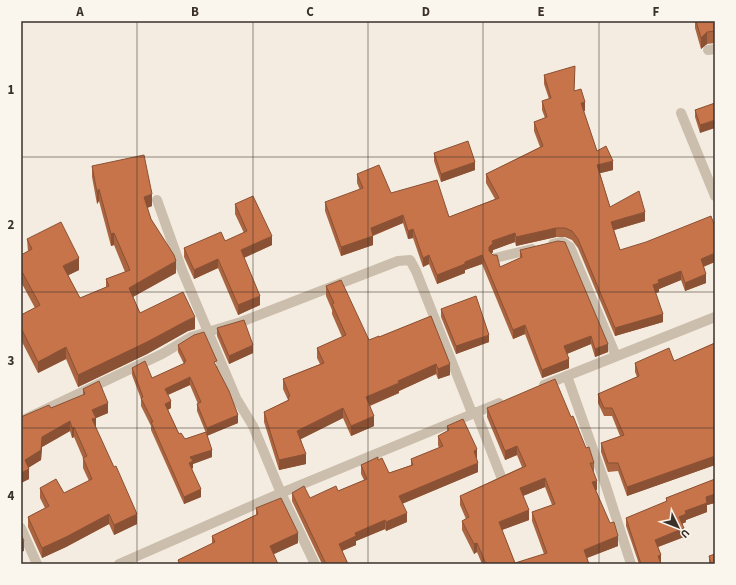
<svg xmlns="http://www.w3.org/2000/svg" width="736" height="585" font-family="'Source Sans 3',sans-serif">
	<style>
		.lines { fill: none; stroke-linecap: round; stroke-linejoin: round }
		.minor { stroke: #ccbeac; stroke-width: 10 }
		.tertiary { stroke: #ccbeac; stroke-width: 10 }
		.wall { fill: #ab6440; fill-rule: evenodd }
		.shaded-wall { fill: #8b5134 }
		.building { fill: #c7744b; stroke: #8b5134; fill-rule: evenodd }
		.grid { fill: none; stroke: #3a312b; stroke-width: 1; stroke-opacity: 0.55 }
		.neatline { fill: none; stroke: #3a312b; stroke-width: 1.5 }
		.grid-label { font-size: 13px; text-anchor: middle; font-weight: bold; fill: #3a312b }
	</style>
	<rect width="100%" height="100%" fill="#f4ece0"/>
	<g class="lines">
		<path class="minor" d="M708 50 715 49
			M681 113 715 196
			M157 200 182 270 236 398 253 426 281 493 315 564
			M553 244 562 242 570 247 616 356
			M495 258 532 249
			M567 376 606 486 631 564
			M476 412 502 479
			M21 421 162 354 191 337 241 322 398 261 410 260 416 271 472 413
			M21 528 37 564"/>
		<path class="tertiary" d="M544 385 715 317
			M119 564 281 493 499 403"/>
	</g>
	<path class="wall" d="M695 21H715V43L707 44 701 49 695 28Z
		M544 75H575L574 91 585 111H583L597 151 613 170 600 173 610 207 645 221 614 230 620 250 704 267 706 283 685 291 681 280 659 289V292L655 293 663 322 615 336 578 248 572 240 565 237H556L516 246 515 242 493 250V252L491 254 500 267 520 258V250L608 352 595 357 591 344 567 354 569 368 542 378 525 334 513 339 482 264 465 270V273L437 284 429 264 423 267 413 238 408 239 403 223 373 236V245L341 256 325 211V202L360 190 357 183V174L391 193 449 217 495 199 486 183V174L540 147 534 131V122L545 118 542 110V101L549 99 544 84Z
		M715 103 700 133 695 117V110Z
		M434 153 475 170 441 182 434 161Z
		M92 166 152 206 147 208 151 219 176 273 133 297 140 313 195 329 188 331 147 354 78 387 66 359 38 373 21 340V315L35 308 21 282V255L28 252 27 239 79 270 68 275 80 298 106 287V279L125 272 114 245 111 246 99 201 97 204 92 177Z
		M235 204 272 245 244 258 260 305 238 315 218 268 194 279 184 257V248L225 241 244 233 235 214Z
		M326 286 369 340 379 337 431 316 450 375 438 379 436 374 399 391V393L370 406 374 426 351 436 343 418 301 439 306 464 279 470 264 422V412L288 400 283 389V379L320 364 317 358V348L342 337 332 314V310L326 296Z
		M441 309 489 342 456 354 441 317Z
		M217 328 253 353 229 364 217 336Z
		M715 337V465L627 496 618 471 608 472 601 452V443L620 436 612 416H604L598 403V394L637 377 635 372V363L674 361 714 343V338Z
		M178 345 217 366 238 423 207 435 212 457 193 464V468L192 469 201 497 184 504 151 430V426L141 406V399L132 375V368L152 378 184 364 178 352ZM190 385 198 404H197V411L206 433 185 439 179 434 168 410 171 408 168 395Z
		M83 389 108 413 96 418V428L137 524 114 535 109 524 66 547 42 558 28 527V517L45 508 40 498V488L64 493 89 481 83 468V458L74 437 72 438 70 431 42 447 41 460 29 467V479L21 483V417L51 408 83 395Z
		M487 408 571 417 586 448 594 463V472H593L597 490H596L618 546 587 558 589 564H482L477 552 474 554 462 530V521L466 519 460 505V496L522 467 517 455 505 460 487 417ZM545 487 552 505 532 512V521L544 554 515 563 502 530 529 520 523 496Z
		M447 426 477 458 476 459 478 472 402 504 407 522 386 531 385 529 356 541V545L342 551 348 564H322L292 501V493L310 498 338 491 364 480 361 474V465L378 460 389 473 411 465V459L439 448 438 445V436L447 431Z
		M715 479V503L707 505V512L686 520V522L682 524 684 537 658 547 661 555V564H639L626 526V518L666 502V498Z
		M256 508 298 543 273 554 278 564H178V560L212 544V536L256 515Z
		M709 556 715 564H709Z"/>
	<path class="shaded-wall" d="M707 32V44L701 49V38Z
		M585 102V111L581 112V103Z
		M715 120V128L700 133V125Z
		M613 161V170L597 174V165Z
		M475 162V170L441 182V174Z
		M99 189V201L97 204V192Z
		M152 194V206L144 209V197Z
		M645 212V221L611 231V222Z
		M403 215V223L371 236V228Z
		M556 228V237L516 246V237Z
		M413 229V238L408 239V231Z
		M114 233V245L111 246V234Z
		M515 233V242L493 250V252L489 256V247L492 241Z
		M272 236V245L241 259V250Z
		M373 236V245L341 256V247Z
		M715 253V262L701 268V259Z
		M429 255V264L423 267V258Z
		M482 255V264L465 270V273L437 284V275L465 262Z
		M79 258V270L63 278V266Z
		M218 259V268L194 279V270Z
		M176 261V273L129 299V288Z
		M681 271V280L659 289V292L653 294V285L658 280Z
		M706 274V283L685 291V283Z
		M260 296V305L238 315V305Z
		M663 314V322L615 336V328Z
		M195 317V329L188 331 147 354 78 387V375L188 320Z
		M525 325V334L513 339V330Z
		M489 335V342L456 354V346Z
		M591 336V344L564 355V346Z
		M608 344V352L595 357V349Z
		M253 345V353L229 364V356Z
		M66 347V359L38 373V362Z
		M569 359V368L542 378V370Z
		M436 364V374L399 391V393L366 407V397L398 381Z
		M450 364V375L438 379V369Z
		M190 377V385L165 396V389Z
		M171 401V408L165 411V404Z
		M108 403V413L96 418V428L92 429V410Z
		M343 408V418L297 441V431Z
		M238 415V423L207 436V428Z
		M374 416V426L351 436V426Z
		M70 421V431L42 447 41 460 25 470V460L42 437Z
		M74 427V437L72 438V428Z
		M517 446V455L505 460V451Z
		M477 449V458L474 460V451Z
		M212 450V457L193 464V468L189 470V463L190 457Z
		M306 454V464L279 470V460Z
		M715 456V465L627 496V487Z
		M478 463V472L399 505V496Z
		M29 469V479L21 483V473Z
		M545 478V487L520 497V488Z
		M597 481V490L592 492V482Z
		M201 489V497L184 504V497Z
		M715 494V503L707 505V512L686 520V522L679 525V517L685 511 706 497Z
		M529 510V520L499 531V522Z
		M407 513V522L386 531V522Z
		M109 514V524L66 547 42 558V548Z
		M137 514V524L114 535V525Z
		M385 520V529L356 541V545L339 552V544L355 533Z
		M684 528V537L655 548V540Z
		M298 533V543L270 556V546Z
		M618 536V546L584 559V550Z
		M24 541V551L21 552V542Z
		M477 543V552L474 554V544Z
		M661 555V564L658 556Z"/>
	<path class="building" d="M696 21H715V31L707 32 701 38Z
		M575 66 574 91 581 89 585 102 581 103 597 151 606 146 613 161 597 165 610 207 639 191 645 212 611 222 620 250 646 242 711 216 715 227V253L701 259 706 274 685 283 681 271 658 280 659 283 653 285 663 314 615 328 578 239 572 231 565 228H556L516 237 515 233 492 241 493 243 489 247V251L493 255H497L500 267 522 257 520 250 558 241 565 242 608 344 595 349 591 336 564 346 569 359 542 370 525 325 513 330 482 255 465 262V264L437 275 429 255 423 258 413 229 408 231 403 215 371 228 373 236 341 247 325 202 363 188 357 174 379 165 391 193 437 180 449 217 499 198 486 174 543 146 534 122 547 117 542 101 551 98 544 75Z
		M715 103V120L700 125 695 110Z
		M468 141 475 162 441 174 434 153Z
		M144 155 152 194 144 197 151 219 174 255 176 261 129 288 140 313 183 292 195 317 188 320 147 342 78 375 66 347 38 362 21 328V315L40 305 21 270V255L32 249 27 239 61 222 79 258 63 266 80 298 109 286 106 279 130 270 114 233 111 234 99 189 97 192 92 166Z
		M253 196 272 236 241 250 260 296 238 305 218 259 194 270 184 248 221 232 225 241 247 231 235 204Z
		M341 280 369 340 379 336V337L431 316 450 364 438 369 436 364 398 381 399 383 366 397 374 416 351 426 343 408 297 431 306 454 279 460 264 412 289 400 288 397 290 396 283 379 324 363 317 348 346 335 332 304 334 303 326 286Z
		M476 296 489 335 456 346 441 309Z
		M244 320 253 345 229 356 217 328Z
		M204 332 217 361 214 362 229 391 238 415 207 428 197 404 201 402 190 377 165 389 171 401 165 404 179 434 181 433 185 439 206 432 212 450 190 457 193 461 189 463 201 489 184 497 151 422H153L141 398 143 397 132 368 145 361 152 378 185 363 184 361H186L178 345 194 335Z
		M715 337V456L627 487 618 463H608L601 443 624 435 612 408H604L598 394 639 376 635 363 669 348 674 361 715 343 714 338Z
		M555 379 571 417 573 416 586 448 589 447 594 463H590L597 481 592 482 610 523 614 522 618 536 584 550 589 564H486L477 543 474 544 462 521 469 517 460 496 526 466 517 446 505 451 487 408ZM545 478 555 504 532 512 547 553 515 563 499 522 529 510 520 488Z
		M99 381 108 403 92 410 96 418 92 419 114 467 116 466 137 514 114 525 109 514 66 537 42 548 28 517 49 506 40 488 56 479 64 493 92 479 83 458 87 456 74 427 72 428 70 421 42 437 41 450 25 460 29 469 21 473V417L49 405 51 408 85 394 83 389Z
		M463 419 477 449 474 451 478 463 399 496 407 513 386 522 385 520 355 533 356 536 339 544 348 564H326L292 493 304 486 310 498 336 486 338 491 367 479 361 465 378 457V460L382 458 389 473 413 465 411 459 443 446 438 436 449 430 447 426Z
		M715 479V494L706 497 707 503 685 511 686 514 679 517 684 528 655 540 661 555 658 556 661 564H641L626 518 667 501 666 498Z
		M281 498 298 533 270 546 278 564H180L178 560 215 542 212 536 258 514 256 508Z
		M21 534 24 541 21 542Z
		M715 554V564H711L709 556Z"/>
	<path class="grid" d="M137 21V564M253 21V564M368 21V564M483 21V564M599 21V564M21 157H715M21 292H715M21 428H715"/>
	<rect width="736" height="585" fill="none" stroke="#fbf6ed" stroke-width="44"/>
	<g transform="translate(678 527) rotate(133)" stroke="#fbf6ed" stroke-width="3" paint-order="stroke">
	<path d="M0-3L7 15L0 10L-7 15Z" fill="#3a312b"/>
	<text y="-6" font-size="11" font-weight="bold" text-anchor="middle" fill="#3a312b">U</text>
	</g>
	<rect x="22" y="22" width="692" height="541" class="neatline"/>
	<g class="grid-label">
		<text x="80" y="16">A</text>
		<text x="195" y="16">B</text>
		<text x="310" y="16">C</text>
		<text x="426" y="16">D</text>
		<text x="541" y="16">E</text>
		<text x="656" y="16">F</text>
		<text x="11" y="94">1</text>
		<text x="11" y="229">2</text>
		<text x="11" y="365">3</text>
		<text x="11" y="500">4</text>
	</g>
</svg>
